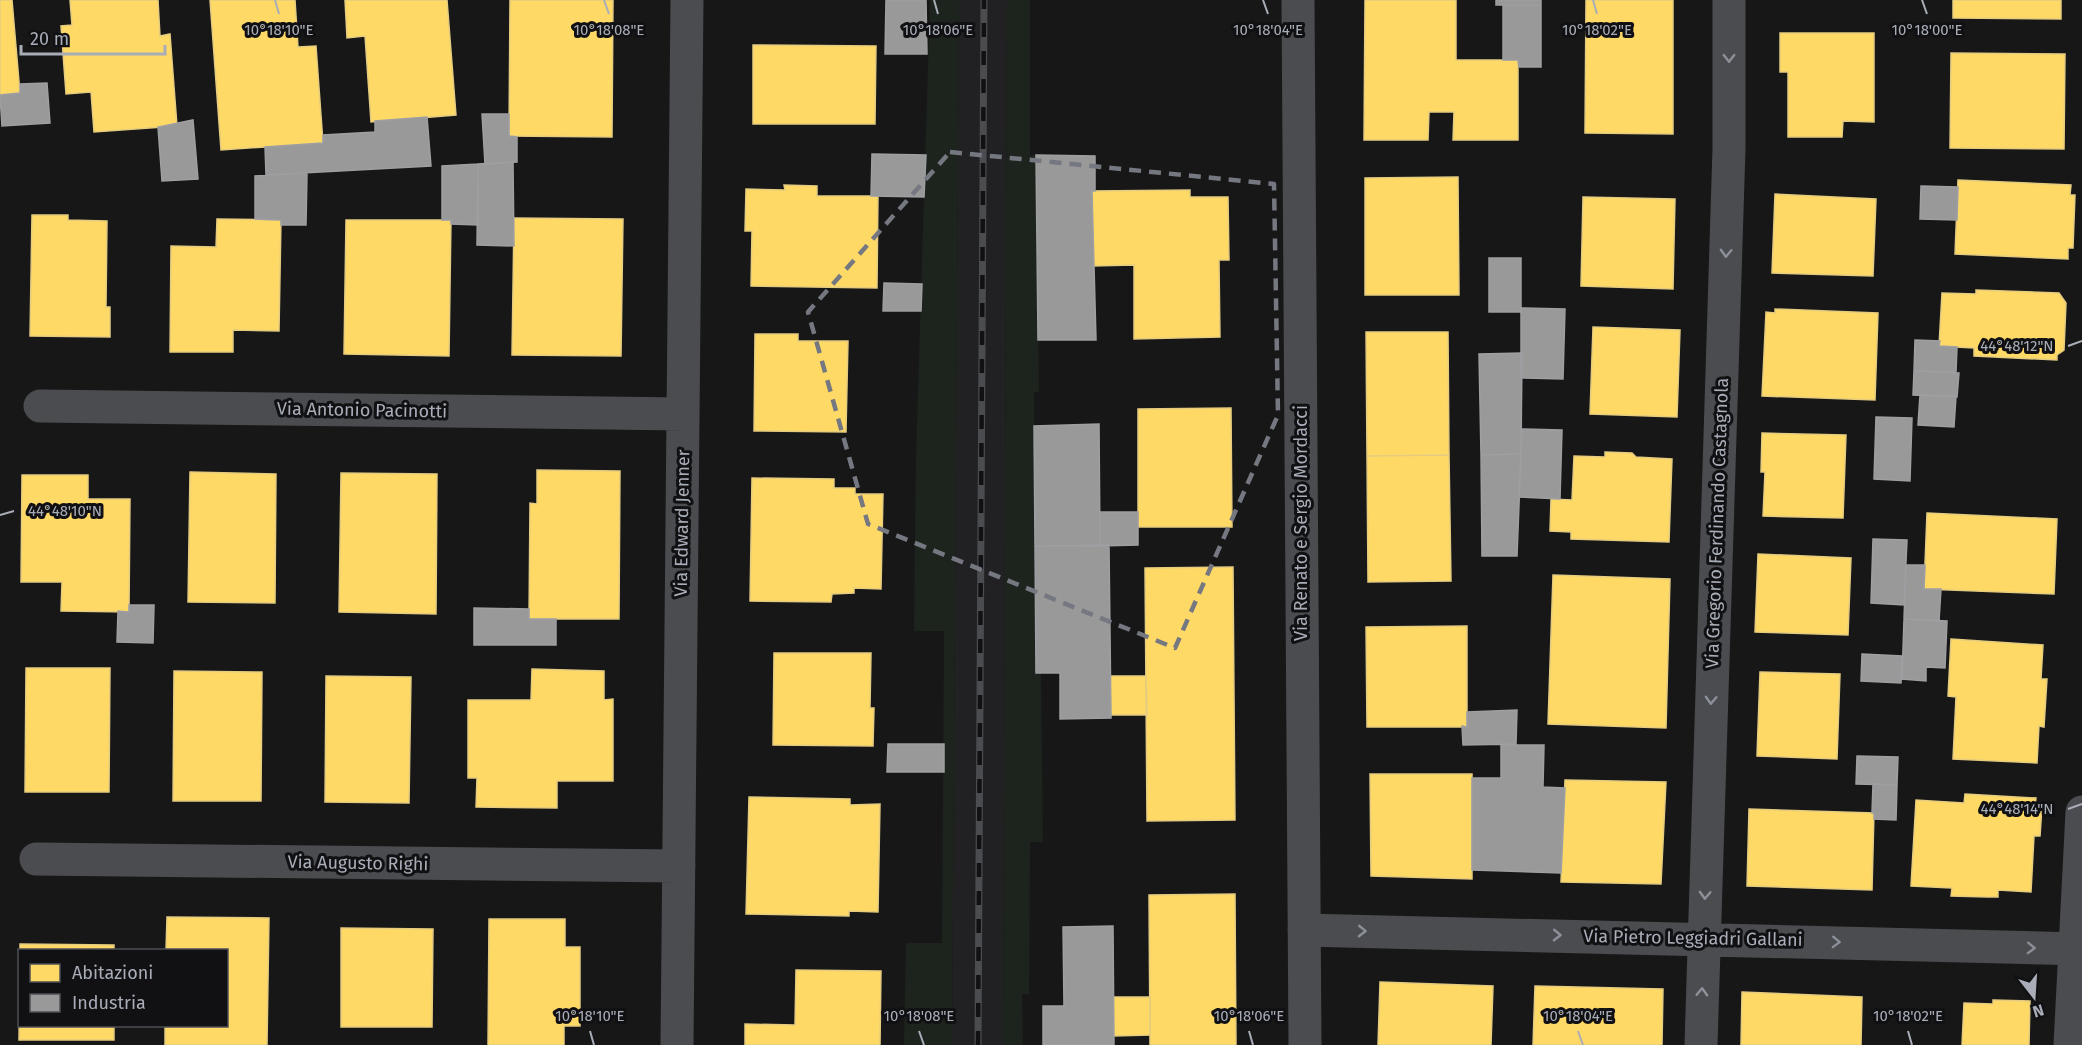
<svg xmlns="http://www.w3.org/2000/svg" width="2082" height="1045" font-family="'Fira Sans',sans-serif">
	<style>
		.built { fill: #212123 }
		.green { fill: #1d241e }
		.homes { fill: #ffd966; stroke: #e5cc7f; stroke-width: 1.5 }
		.industry { fill: #999; stroke: #9e9fa2; stroke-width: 1.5 }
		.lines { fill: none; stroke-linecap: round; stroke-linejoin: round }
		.minor { stroke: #4b4c50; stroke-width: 33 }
		.rail-casing { stroke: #4b4c4f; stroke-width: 7 }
		.rail { stroke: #111113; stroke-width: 4.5; stroke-dasharray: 14; stroke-linecap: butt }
		.oneway { stroke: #8c9099 }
		.marked { fill: none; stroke: #757880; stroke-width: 4.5; stroke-dasharray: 12 8; stroke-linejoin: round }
		.ticks { fill: none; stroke: #a8adb8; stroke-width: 2 }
		.labels { text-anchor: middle; stroke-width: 6; stroke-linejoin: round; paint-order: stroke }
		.street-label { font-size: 18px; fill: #a8adb8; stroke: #111113 }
		.ticks-label { font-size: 15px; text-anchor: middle; fill: #a8adb8; stroke: #111113; stroke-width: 6; stroke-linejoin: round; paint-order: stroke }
	</style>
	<rect width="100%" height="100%" fill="#171717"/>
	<path class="built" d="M959 0H1007L1003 1045H952Z"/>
	<path class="green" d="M930 0H959L952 1045H904L906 943H942L944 631H914L916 457Z
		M1007 0H1030V155H1036L1039 392H1034L1036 672 1041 673 1043 842H1030L1029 994H1022L1023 1045H1003Z"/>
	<path class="homes" d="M0 0H12L20 93 0 95Z
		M70 0H158L160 36 170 34 177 126 94 132 91 92 66 94 61 26 72 25Z
		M210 0H295L298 47 316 46 323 143 221 150Z
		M345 0H447L456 115 371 122 365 36 347 38Z
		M510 0H613L612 137 509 136Z
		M1365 0H1456V60H1518V140H1453L1454 112H1429L1428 140H1364Z
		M1586 0H1673V134L1585 133Z
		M1953 0H2061V19L1953 18Z
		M1780 33H1874V122L1843 121 1842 137H1788V72H1780Z
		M753 45 876 46 875 124H753Z
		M1951 53 2065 54 2064 149 1950 148Z
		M1458 177 1459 295H1365V178Z
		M1958 180 2071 185 2070 195H2075L2073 248H2068V259L1955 254Z
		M784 185 817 186V196H878L877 288 751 286 752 231H745L746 189 785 190Z
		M1190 190V197H1228L1229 260H1219L1220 337 1134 339V265L1093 266 1092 191Z
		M1775 194 1876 199 1873 276 1772 273Z
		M1583 197 1675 199 1673 289 1581 286Z
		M32 215H68V220L107 221 106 307H110V337L30 336Z
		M514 218 623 219 621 356 512 355Z
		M217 219 281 220 279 331 233 330V352H170L171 246 216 247Z
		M346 220H451L449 356 344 354Z
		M1976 290 2059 293 2066 303 2064 350 2057 355V360L1974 356V348L1939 346 1942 293 1976 294Z
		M1775 309 1878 313 1875 400 1762 396 1766 312 1775 313Z
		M1593 327 1680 330 1677 417 1590 414Z
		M1366 332H1448L1449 455 1367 456Z
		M755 334H798V341H848L846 432 754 431Z
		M1231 408 1232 527H1138V409Z
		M1762 433 1846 435 1843 518 1763 516 1765 472H1761Z
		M1605 452 1632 453 1636 457 1672 459 1669 542 1571 539V532L1550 531 1551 499 1572 500 1574 456 1605 457Z
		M1449 455 1451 581 1368 582 1367 456Z
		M537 470 620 471 619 619H529L530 503 537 504Z
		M190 472 276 474 275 603 188 602Z
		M341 473 437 474 436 614 339 612Z
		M22 475H88V499H130L129 612 61 611 62 582H21Z
		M752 478 834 479V488H855V494H883L881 589 854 588V593L832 594 831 602 750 601Z
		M1927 513 2057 519 2054 594 1924 589Z
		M1758 554 1851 558 1848 635 1755 632Z
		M1233 567 1235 820 1147 821 1145 568Z
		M1553 575 1670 579 1666 728 1548 724Z
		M1467 626V727H1367L1366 627Z
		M1951 639 2043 645 2041 679H2047L2044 727 2039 726 2037 763 1953 759 1956 697 1948 696Z
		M774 653H871L870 708H874L873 746 773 745Z
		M26 668H110L109 792H25Z
		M532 669 604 671V700L613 699V781H557V808L476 807 477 778H468V700H531Z
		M174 671 262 672 261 801H173Z
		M1760 672 1840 674 1837 759 1757 756Z
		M326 676 411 677 409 803 325 802Z
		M1110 676H1146L1147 715H1111Z
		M1370 774H1472V879L1371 876Z
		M1565 780 1666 782 1661 884 1561 882Z
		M1965 794 2036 798 2035 806 2042 807 2040 836H2034L2031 892 1998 890V897H1987L1951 896 1952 888 1911 886 1916 800 1964 803Z
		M749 797 850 799V805L880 804 878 912 849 911V916L746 914Z
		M1749 809 1874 813 1872 890 1747 886Z
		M1235 894 1236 1045H1150L1149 895Z
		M167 917 269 918 267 1045H165V1026H226V950H166Z
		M489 919H565V947H580V1026H564V1045H488Z
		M341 928 433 929 432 1027H341Z
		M20 944 114 945V950H20V1026H114V1040H19Z
		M796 970 881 971 880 1045H745V1024L795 1025Z
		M1380 982 1493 986 1491 1045H1378Z
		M1535 986 1663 989 1662 1045H1533Z
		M1742 992 1862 997 1861 1045H1741Z
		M1113 997H1150V1035L1114 1036Z
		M1993 1000 2030 1001 2029 1045H1962L1964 1003 1993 1004Z"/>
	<path class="industry" d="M886 0H926L927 54H885Z
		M1496 0H1541V5H1496Z
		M1503 5H1541V67H1519L1518 60H1503Z
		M47 83 50 123 2 126 0 95 20 93V84Z
		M482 114H509V136L517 137V162L485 164Z
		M427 117 431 166 266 175 265 147 323 143V135L375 132V121Z
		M193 120 198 179 162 181 158 127Z
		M872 154 926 155 924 197 871 196Z
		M1036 155 1095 156V191H1092L1096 340H1038Z
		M513 162 514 246 477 245 478 164Z
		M478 164V225L451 224V220H442V166Z
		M307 173 306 225H281V220L255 219V176Z
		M1921 186 1958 187 1957 220 1920 219Z
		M1489 258H1521V312H1489Z
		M884 283 922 284 921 311H883Z
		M1521 308 1565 309 1563 379 1521 378Z
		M1915 340 1940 341 1939 346 1957 347 1956 372 1914 371Z
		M1522 353 1521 454 1481 455 1479 354Z
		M1914 371 1959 373 1957 397 1913 395Z
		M1920 395 1956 396 1954 427 1918 425Z
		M1876 417 1912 418 1910 481 1874 479Z
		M1099 424 1100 546H1035L1034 426Z
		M1522 429 1562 430 1560 499 1519 497Z
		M1521 454 1517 556H1482L1481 455Z
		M1100 512H1138V545L1100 546Z
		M1873 539 1907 540 1904 605 1871 603Z
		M1109 545 1111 718 1060 719V673H1036L1035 546Z
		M1906 565H1925L1924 589H1941L1939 621 1904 619Z
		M129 605H154L153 643 117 642 118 611 129 612Z
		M474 608 529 609V619H556V645H474Z
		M1904 619 1947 621 1945 668 1926 667V681L1902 679Z
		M1862 654 1902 656 1901 683 1861 681Z
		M1517 710 1516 744 1463 745 1462 726 1467 727V712Z
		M888 744H944V772H887Z
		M1501 745H1544L1543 787 1565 788 1561 873 1472 870V778H1501Z
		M1857 756 1898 757 1897 785 1856 784Z
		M1873 784 1897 785 1896 820 1874 819V813H1872Z
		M1113 926 1114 1045H1043V1006H1064L1063 927Z"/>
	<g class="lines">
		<path class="minor" d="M1298 0 1305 1045
			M40 406 683 414
			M36 859 679 866
			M1304 930 2082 949
			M677 1045 687 0
			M1701 1045 1729 148V0
			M2070 1045 2082 812"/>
		<defs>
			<path id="rail" d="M978 1045 984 0"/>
		</defs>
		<use href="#rail" class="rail-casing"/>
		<use href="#rail" class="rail"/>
	</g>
	<defs><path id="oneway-chevron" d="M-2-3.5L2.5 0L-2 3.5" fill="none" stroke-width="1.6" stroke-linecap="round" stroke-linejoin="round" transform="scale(1.5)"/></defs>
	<g class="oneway">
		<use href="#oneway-chevron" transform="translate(1729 58) rotate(90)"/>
		<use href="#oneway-chevron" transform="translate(1726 253) rotate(92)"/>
		<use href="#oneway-chevron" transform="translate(1711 700) rotate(92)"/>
		<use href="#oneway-chevron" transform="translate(1705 895) rotate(92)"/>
		<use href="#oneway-chevron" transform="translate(1362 931) rotate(1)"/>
		<use href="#oneway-chevron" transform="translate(1557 935) rotate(1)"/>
		<use href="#oneway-chevron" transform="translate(1836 942) rotate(2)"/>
		<use href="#oneway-chevron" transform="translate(2031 948) rotate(2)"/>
		<use href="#oneway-chevron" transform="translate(1702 992) rotate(-88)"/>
	</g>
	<path class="marked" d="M950 152 1274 184 1278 415 1175 648 868 524 808 312Z"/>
	<path class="ticks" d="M275 0 279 14M604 0 609 14M934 0 938 14M1263 0 1268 14M1593 0 1597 14M1922 0 1927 14M2068 346 2082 341M0 515 14 511M2068 809 2082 804M590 1031 594 1045M919 1031 924 1045M1249 1031 1253 1045M1578 1031 1583 1045M1908 1031 1912 1045"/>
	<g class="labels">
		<g class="street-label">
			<text transform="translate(362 410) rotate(1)" y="6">Via Antonio Pacinotti</text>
			<text transform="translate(682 523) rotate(-89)" y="6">Via Edward Jenner</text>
			<text transform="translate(1301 523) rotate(-90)" y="6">Via Renato e Sergio Mordacci</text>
			<text transform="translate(1717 523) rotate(-88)" y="6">Via Gregorio Ferdinando Castagnola</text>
			<text transform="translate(358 863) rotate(1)" y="6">Via Augusto Righi</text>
			<text transform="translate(1693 938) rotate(1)" y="6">Via Pietro Leggiadri Gallani</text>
		</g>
	</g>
	<g class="ticks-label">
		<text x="279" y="35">10°18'10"E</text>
		<text x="609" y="35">10°18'08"E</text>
		<text x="938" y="35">10°18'06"E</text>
		<text x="1268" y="35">10°18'04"E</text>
		<text x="1597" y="35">10°18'02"E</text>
		<text x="1927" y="35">10°18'00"E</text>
		<text x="2017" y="351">44°48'12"N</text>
		<text x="65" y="516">44°48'10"N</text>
		<text x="2017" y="814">44°48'14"N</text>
		<text x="590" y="1021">10°18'10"E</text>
		<text x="919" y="1021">10°18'08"E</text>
		<text x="1249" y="1021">10°18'06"E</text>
		<text x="1578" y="1021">10°18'04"E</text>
		<text x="1908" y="1021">10°18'02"E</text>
	</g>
	<rect x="18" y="949" width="210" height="78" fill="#111113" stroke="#4d4f55" stroke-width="1.5"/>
	<rect x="30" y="964" width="30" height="18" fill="#ffd966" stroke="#4d4f55" stroke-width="1.5"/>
	<text x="72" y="979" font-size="18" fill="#a8adb8">Abitazioni</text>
	<rect x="30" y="994" width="30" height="18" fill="#999999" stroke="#4d4f55" stroke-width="1.5"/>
	<text x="72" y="1009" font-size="18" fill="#a8adb8">Industria</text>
	<g transform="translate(2034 997) rotate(163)" stroke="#111113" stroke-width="4.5" paint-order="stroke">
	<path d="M0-4.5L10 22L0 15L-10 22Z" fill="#a8adb8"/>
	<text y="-9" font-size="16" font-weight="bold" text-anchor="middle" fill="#a8adb8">N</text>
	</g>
	<path d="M21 45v9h144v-9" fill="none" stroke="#a8adb8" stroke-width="3"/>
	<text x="30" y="45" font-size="18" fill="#a8adb8" stroke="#111113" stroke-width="4.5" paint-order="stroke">20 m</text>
</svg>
